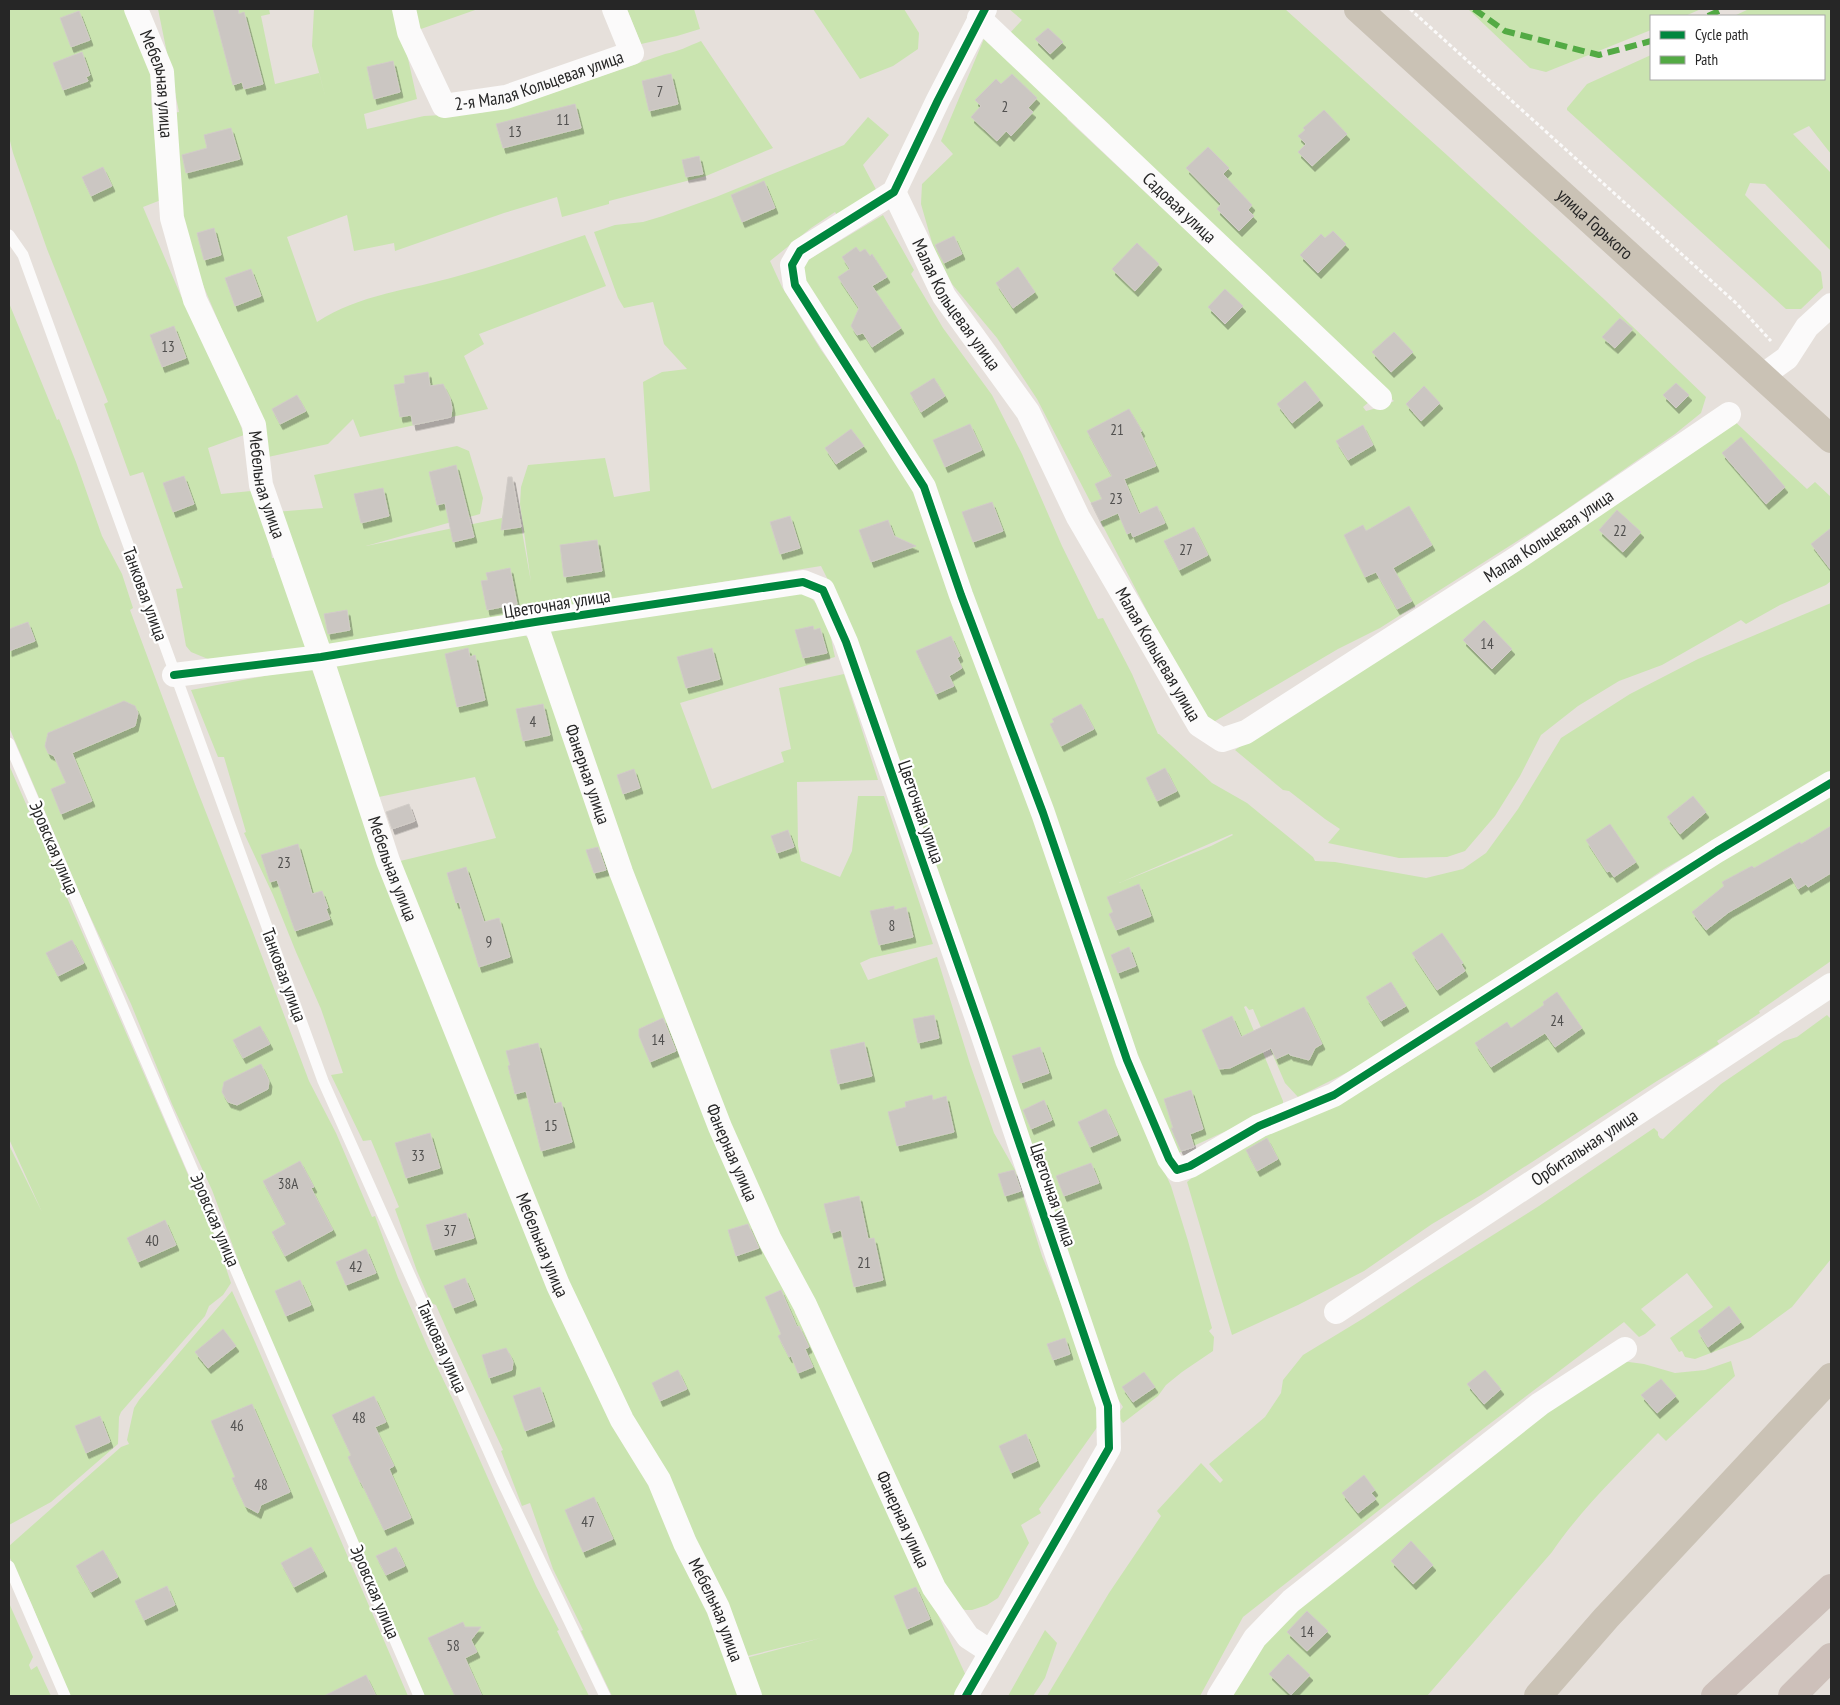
<svg xmlns="http://www.w3.org/2000/svg" width="1840" height="1705" font-family="'PT Sans Narrow',sans-serif">
	<style>
		.park { fill: #cae4b0; fill-rule: evenodd }
		.building { fill: #cbc6c2; stroke: #d1ccc7; filter: url(#shadow) }
		.lines { fill: none; stroke-linecap: round; stroke-linejoin: round }
		.path { stroke: #fbfafa; stroke-width: 3; stroke-dasharray: 4 2.5; stroke-linecap: butt }
		.lane { stroke: #fbfafa; stroke-width: 11 }
		.street { stroke: #fbfafa; stroke-width: 24 }
		.primary { stroke: #cac2b5; stroke-width: 28 }
		.highway { stroke: #cdc0ba; stroke-width: 28 }
		.quiet { stroke: #53aa44; stroke-width: 6; stroke-dasharray: 12 6; stroke-linecap: butt }
		.cycleway-casing { stroke: #fff; stroke-width: 11 }
		.cycleway { stroke: #00873e; stroke-width: 8 }
		.labels { text-anchor: middle; stroke-width: 4.5; stroke-linejoin: round; paint-order: stroke }
		.number-label { font-size: 15px; fill: #51504f }
		.street-label { font-size: 18px; fill: #262626; stroke: #fff }
	</style>
	<defs>
		<filter id="shadow"><feDropShadow dx="3" dy="5.5" stdDeviation="0" flood-color="#0004"/></filter>
	</defs>
	<rect width="100%" height="100%" fill="#e6e0db"/>
	<path class="park" d="M9 9H127L154 75 151 101 161 200 143 207 181 296 216 358 244 435 208 448 221 494 271 489 270 546 272 558 287 557 275 512 323 508 314 475 457 446 469 451 483 498 480 514 366 546 502 518 504 510 517 503 531 582 520 504 521 487 528 465 605 458 614 497 650 491 643 382 662 372 687 369 664 344 653 302 624 308 618 298 594 232 615 225 643 222 663 216 716 197 844 145 868 117 889 135 863 165 879 195 838 217 835 212 811 228 770 261 782 287 821 350 911 475 1144 1126 1171 1186 1188 1241 1212 1328 1209 1331 1214 1337 1213 1351 1182 1372 1166 1385 1158 1396 1123 1423 1117 1415 1123 1407 1114 1393 839 602 821 566 535 612 469 620 274 654 208 659 191 652 186 646 176 589 183 588 143 472 130 476 104 404 108 402 47 249 13 153 9 137Z
		M158 9H269L270 14 261 16 275 84 319 73 326 99 312 46 314 9H397L417 99 364 114 367 129 424 116 480 113 532 100 665 54C677 52 689 46 701 41L773 148 706 176 609 201V204L562 217 557 197 504 213 395 251 394 243 354 251 347 215 287 237 317 322C360 294 410 290 458 276 501 264 543 249 585 235L606 286 479 334 484 344 464 356 488 409 360 437 353 419 328 444 268 457 258 415 195 266 177 191 166 114 179 112Z
		M413 9H478L418 30Z
		M627 9H694L700 29 677 36 641 44Z
		M813 9H904L919 33 918 49 893 66 860 79Z
		M1009 9H1285L1448 156 1605 300 1706 397 1701 413 1675 434 1557 516 1380 628 1338 649 1205 727 1200 722 1146 609 1037 399 997 338 952 284 933 246 921 204 922 184 953 154 941 141 986 34 1071 114 1067 119 1369 402 1363 407 1366 411 1384 406 1394 401 1113 137 1110 125 1009 34 1022 20Z
		M1468 9H1701L1685 16H1651V30L1546 72 1530 68Z
		M1749 9H1831V154L1809 126 1793 134 1831 173V251L1765 184 1750 183 1745 195 1821 272 1823 288 1801 309H1786L1567 110V108L1587 84 1651 55V79H1824V16H1734Z
		M883 215 914 270 911 274 943 328 992 395 1022 454 1062 546 1098 619 1103 618 1132 674 1158 734H1159L1212 783 1247 803 1313 857 1315 861 1335 862 1426 878 1463 869 1486 853 1518 809 1561 738 1630 694 1698 659 1831 603V773L1664 869 1603 910 1356 1068 1298 1097 1285 1083 1253 1009 1249 1010 1246 1006 1244 1007 1283 1101V1105L1176 1154 1136 1061 965 583 808 297 803 263ZM1233 835 1211 846 1119 883 1232 834Z
		M9 303 57 420 59 419 76 462 102 536 122 574 133 608 130 610 196 787 252 930 309 1081 336 1133 372 1217 375 1216 398 1278 428 1348 454 1402 536 1586 559 1630 557 1631 589 1696H423L250 1292 212 1190 172 1104 131 1004 82 899 9 727Z
		M1730 417 1807 489 1815 482 1831 497V581L1826 585 1780 605 1746 624 1741 620 1662 665 1619 681 1578 706 1541 735 1520 776 1495 816 1465 851 1447 857 1399 858 1328 843 1340 829 1325 819 1289 791 1283 790 1235 750Z
		M804 591C830 614 828 625 835 657L680 703 712 789 784 762 781 752 791 749 779 688 844 674 878 780 797 782 798 846 801 861 840 877 852 851 858 796H884L933 944 871 958 860 963 868 980 937 957 970 1064 994 1133 1015 1170 1042 1256 1067 1318 1099 1409 1098 1426 1039 1509 1041 1513 1021 1525 1029 1543 998 1598 987 1605 972 1610H965L957 1606 947 1591 753 1189 678 1001 550 633 554 627Z
		M520 630 532 642 794 1305 795 1313 826 1370 967 1678 958 1696H757L742 1659 821 1638 743 1657 598 1359 396 862 496 838 475 777 374 798 332 662Z
		M311 667 338 735 648 1476 704 1597 742 1696H612L581 1631 583 1630 553 1569 530 1503 522 1506 501 1451 503 1450 446 1328C443 1320 439 1313 436 1305L431 1303 417 1271 395 1209 399 1207 371 1140 363 1141 331 1075 343 1073 321 1009 296 952 273 895 244 833 246 832 224 757H218L191 690Z
		M9 765 217 1241 231 1283 223 1295 209 1306 205 1316 121 1412 119 1417 118 1444 51 1502 9 1525V1145L42 1212 9 1139Z
		M1831 796V961L1759 1011 1760 1013 1717 1041 1719 1044 1657 1081 1481 1195 1432 1224 1364 1271 1298 1305 1232 1335 1187 1182 1198 1173 1275 1129 1350 1098 1453 1034 1595 940 1691 874Z
		M1827 1015 1831 1019V1259L1792 1307 1750 1338 1695 1359 1685 1357 1682 1351 1679 1352 1670 1338 1713 1307 1687 1273 1641 1309 1656 1325 1645 1334 1639 1337 1624 1322 1471 1438 1243 1617 1200 1696H1047L1109 1593 1161 1516 1157 1511 1201 1463 1220 1483 1223 1480 1209 1464 1265 1417 1281 1393 1283 1380 1303 1355 1364 1318 1423 1279 1539 1206 1654 1128 1658 1132V1135L1660 1138 1663 1139 1721 1084 1784 1041 1797 1037Z
		M232 1291 255 1342 408 1696H68L32 1605 9 1556V1546L121 1447 129 1444 127 1440 134 1408 139 1400Z
		M1614 1360 1644 1364 1675 1373 1705 1370 1731 1361 1735 1376 1666 1441 1658 1433C1621 1471 1582 1508 1552 1552L1427 1696H1228L1274 1628Z
		M9 1603 33 1657 29 1665 31 1670 37 1666 51 1696H9Z
		M1045 1630 1057 1643 1045 1678 1033 1696H1008Z"/>
	<path class="building" d="M213 9H238L239 14 244 12 263 84 244 89 242 82 233 85Z
		M79 11 90 40 71 47 60 18Z
		M1048 28 1063 42 1050 54 1035 39Z
		M82 52 90 75 86 77 88 81 63 90 53 63Z
		M393 61 400 92 374 99 367 67Z
		M671 74 678 104 649 111 642 81Z
		M1012 74 1037 98 1028 108 1033 112 1011 136 1006 131 997 141 971 117 981 106 975 100 996 79 1001 84Z
		M575 104 581 128 503 148 496 124Z
		M1324 110 1347 134 1312 166 1298 152 1306 144 1298 136 1305 130 1303 128Z
		M231 128 240 159 186 173 182 155 207 148 204 135Z
		M1208 147 1229 168 1223 174 1252 205 1248 210 1254 216 1239 231 1217 209 1221 204 1186 168Z
		M699 156 703 174 686 177 682 160Z
		M103 167 112 186 91 196 82 177Z
		M764 181 775 208 742 222 731 195Z
		M214 228 221 255 204 260 197 233Z
		M1333 231 1346 244 1318 273 1300 255 1321 234 1325 238Z
		M954 236 962 254 944 263 935 245Z
		M1137 243 1159 264 1135 291 1112 269Z
		M856 247 860 252 865 249 870 256 872 254 887 277 872 286 901 328 872 347 863 333 857 335 851 326 859 308 838 277 850 269 842 257Z
		M1018 267 1035 292 1013 308 996 283Z
		M251 269 261 296 235 306 225 278Z
		M1225 289 1243 306 1225 324 1208 307Z
		M1620 318 1633 329 1615 348 1602 337Z
		M174 326 186 358 162 367 150 335Z
		M1394 332 1413 352 1391 372 1372 352Z
		M428 372 430 386 443 384 450 398 452 408 451 417 413 425 411 415 400 417 394 385 405 383 404 376Z
		M934 378 945 396 921 412 910 393Z
		M1305 381 1320 400 1292 423 1277 404Z
		M1676 383 1689 395 1676 408 1663 395Z
		M1424 386 1440 403 1421 421 1406 404Z
		M297 395 306 411 280 424 272 409Z
		M1129 409 1142 431 1140 432 1156 466 1124 479 1139 514 1157 506 1165 523 1133 537 1131 532 1127 534 1118 513 1100 521 1091 503 1102 499 1095 484 1112 476 1087 431Z
		M970 424 982 450 945 467 933 440Z
		M1363 425 1373 445 1348 460 1336 441Z
		M851 429 864 446 836 464 825 448Z
		M1741 437 1785 487 1766 504 1722 453Z
		M456 465 474 537 453 542 445 503 437 505 429 472Z
		M184 476 194 504 173 512 163 483Z
		M508 477H512L521 527 501 530Z
		M383 488 389 516 361 523 354 494Z
		M992 502 1003 531 973 542 962 512Z
		M1409 506 1432 545 1393 568 1412 601 1397 609 1376 572 1365 577 1344 535 1363 525 1366 531Z
		M1617 510 1641 532 1623 552 1599 530Z
		M790 516 800 548 780 554 770 522Z
		M888 520 894 536 916 546 871 562 859 530Z
		M1194 527 1208 555 1179 570 1164 541Z
		M1831 528V570L1811 544Z
		M597 540 602 571 564 577 560 545Z
		M510 568 517 604 487 610 481 581 488 580 486 573Z
		M347 610 350 630 328 634 324 614Z
		M1484 620 1512 649 1492 669 1463 640Z
		M28 622 35 641 9 651V629Z
		M813 626 814 630 820 628 827 653 803 658 795 630Z
		M951 636 960 656 957 658 962 668 949 676 954 686 936 694 916 651Z
		M468 648 470 657 475 655 485 700 457 707 445 654Z
		M712 648 720 679 686 688 677 657Z
		M124 701 135 706 138 713 135 726 72 753 92 801 61 814 51 789 66 783 54 756 48 753 45 746 48 733Z
		M543 704 550 735 523 741 516 709Z
		M1081 704 1094 729 1061 746 1050 724 1054 722 1052 719Z
		M1165 768 1177 791 1157 801 1146 778Z
		M634 769 640 788 623 794 617 775Z
		M1693 796 1706 812 1680 834 1667 817Z
		M409 804 415 821 392 829 386 812Z
		M1610 824 1636 862 1614 877 1610 871 1607 872 1586 840Z
		M1831 826V873L1808 887 1806 884 1798 889 1791 877 1729 912 1706 930 1692 912 1724 886 1722 882 1752 866 1754 868 1800 842 1801 844Z
		M788 830 794 847 777 853 771 836Z
		M298 844 312 894 322 891 328 908 326 909 330 919 295 931 277 880 270 882 261 855Z
		M598 847 606 870 594 873 586 850Z
		M466 867 484 922 499 918 510 957 479 967 459 902 456 903 447 873Z
		M1139 884 1151 916 1116 930 1109 914 1113 912 1107 897Z
		M894 906V910L906 907 913 937 879 945 870 911Z
		M1442 933 1463 963 1461 964 1465 971 1437 990 1412 953Z
		M72 940 84 963 58 976 46 953Z
		M1129 947 1136 966 1118 973 1111 955Z
		M1391 982 1406 1006 1381 1021 1366 997Z
		M1557 992 1582 1028 1555 1047 1545 1033 1491 1067 1475 1043 1507 1022 1511 1028 1544 1005 1543 1002Z
		M1304 1007 1322 1044 1315 1048 1309 1060 1290 1055 1289 1053 1276 1059 1271 1048 1230 1068 1219 1069 1202 1030 1232 1016 1241 1037Z
		M934 1015 939 1038 918 1043 913 1019Z
		M663 1018 676 1051 650 1062 639 1036V1029Z
		M260 1026 270 1044 243 1058 233 1040Z
		M864 1042 872 1076 838 1084 830 1050Z
		M538 1043 554 1104 561 1102 572 1142 541 1151 526 1091 515 1094 508 1066 510 1065 506 1051Z
		M1040 1047 1049 1073 1021 1083 1012 1056Z
		M261 1064 269 1081 268 1089 237 1105 228 1102 222 1092 224 1082Z
		M1191 1090 1203 1129 1190 1134 1194 1147 1181 1151 1171 1128H1173L1164 1099Z
		M932 1095 933 1100 946 1096 954 1132 897 1146 888 1112 906 1107 905 1102Z
		M1044 1100 1052 1120 1031 1129 1023 1110Z
		M1106 1109 1118 1135 1090 1147 1078 1122Z
		M430 1133 440 1168 406 1178 395 1143Z
		M1267 1138 1278 1159 1257 1171 1246 1150Z
		M300 1161 314 1187 311 1188 333 1230 285 1256 272 1232 286 1224 263 1181Z
		M1091 1163 1099 1183 1064 1196 1056 1176Z
		M1014 1170 1021 1191 1005 1196 998 1174Z
		M859 1196 868 1239 874 1238 883 1280 854 1287 841 1230 831 1233 824 1204Z
		M466 1213 474 1238 433 1250 426 1225Z
		M165 1220 176 1245 138 1262 127 1238Z
		M748 1224 759 1248 736 1256 728 1230Z
		M366 1249 376 1273 346 1285 336 1262Z
		M465 1278 474 1300 453 1308 444 1286Z
		M300 1280 311 1305 286 1316 275 1291Z
		M781 1290 797 1327 799 1326 809 1347 805 1349 813 1367 798 1373 791 1356 789 1357 778 1336 781 1334 765 1297Z
		M1729 1306 1741 1322 1708 1347 1698 1331Z
		M223 1329 236 1346 208 1368 195 1352Z
		M1065 1338 1070 1354 1053 1360 1047 1344Z
		M506 1348 510 1355 513 1362 512 1370 489 1378 482 1355Z
		M678 1370 687 1389 660 1401 652 1383Z
		M1485 1370 1501 1389 1484 1404 1467 1384Z
		M1144 1372 1155 1387 1133 1402 1122 1387Z
		M1661 1379 1676 1396 1657 1413 1641 1395Z
		M540 1387 552 1421 525 1431 513 1396Z
		M374 1396 386 1422 375 1427 394 1466 389 1469 411 1518 384 1530 361 1482H360L348 1457 351 1455 332 1415Z
		M252 1404 290 1492 261 1505 258 1513 245 1506 232 1478 235 1477 211 1421Z
		M100 1416 110 1442 86 1453 75 1426Z
		M1026 1434 1037 1461 1011 1473 999 1446Z
		M1364 1475 1375 1490 1371 1493 1376 1499 1358 1513 1342 1493Z
		M594 1497 613 1539 583 1552 565 1510Z
		M1411 1541 1433 1565 1413 1584 1391 1561Z
		M311 1547 324 1571 294 1587 281 1563Z
		M396 1547 405 1566 386 1575 376 1556Z
		M103 1550 118 1577 91 1592 76 1566Z
		M167 1586 175 1605 144 1620 135 1601Z
		M916 1587 930 1619 907 1629 894 1596Z
		M1307 1611 1328 1631 1307 1651 1287 1632Z
		M463 1622 465 1627H481L471 1640 477 1652 465 1658 482 1696H455L428 1638Z
		M1288 1654 1310 1675 1291 1695 1269 1674Z
		M366 1675 376 1696H324Z"/>
	<g class="lines">
		<path class="path" d="M1410 9 1737 304 1771 341"/>
		<path class="lane" d="M9 235 23 255 323 1081 501 1479 605 1696
			M9 743 419 1696
			M9 1566 65 1696"/>
		<g class="street">
			<path id="s1" d="M136 9 162 72 172 218 195 300 254 425 261 485 321 657 388 861 558 1285 622 1420 659 1480 685 1543 718 1608 750 1696"/>
			<path id="s2" d="M404 9 409 32 444 106 506 97 632 53 614 9"/>
			<path d="M985 9 938 100 894 192 800 251 792 265 795 285 924 487 961 595 1043 813 1127 1060 1169 1159 1177 1170 1190 1166 1259 1126 1334 1095 1717 851 1831 783"/>
			<path id="s3" d="M979 18 1380 398"/>
			<path id="s4" d="M894 192 944 296 1028 412 1078 517 1199 725 1222 740 1246 732 1520 556 1729 414"/>
			<path d="M1762 376 1787 358 1807 327 1831 305"/>
			<path id="s5" d="M535 622 621 872 720 1127 770 1240 805 1305 934 1588 968 1637 991 1652"/>
			<path d="M174 675 321 657 535 622 803 582 823 590 846 642 981 1030 1108 1406 1109 1448 966 1696"/>
			<path id="s6" d="M1336 1312 1831 985"/>
			<path d="M1219 1696 1255 1638 1291 1601 1540 1404 1625 1349"/>
		</g>
		<g class="primary">
			<path id="s7" d="M1358 9 1831 439"/>
			<path d="M1538 1696 1606 1618 1831 1377"/>
		</g>
		<path class="highway" d="M1715 1696 1831 1588
			M1792 1696 1831 1657"/>
		<path class="quiet" d="M1474 9 1505 31 1599 55 1651 41
			M1708 16 1723 9"/>
		<defs>
			<path id="cycleway" d="M985 9 938 100 894 192 800 251 792 265 795 285 924 487 961 595 1043 813 1127 1060 1169 1159 1177 1170 1190 1166 1259 1126 1334 1095 1717 851 1831 783
				M174 675 321 657 535 622 803 582 823 590 846 642 981 1030 1108 1406 1109 1448 966 1696"/>
		</defs>
		<use href="#cycleway" class="cycleway-casing"/>
		<use href="#cycleway" class="cycleway"/>
	</g>
	<g class="labels">
		<g class="number-label">
			<text x="660" y="97">7</text>
			<text x="1005" y="112">2</text>
			<text x="563" y="125">11</text>
			<text x="515" y="137">13</text>
			<text x="168" y="352">13</text>
			<text x="1117" y="435">21</text>
			<text x="1116" y="504">23</text>
			<text x="1620" y="536">22</text>
			<text x="1186" y="555">27</text>
			<text x="1487" y="649">14</text>
			<text x="533" y="727">4</text>
			<text x="284" y="868">23</text>
			<text x="892" y="931">8</text>
			<text x="489" y="947">9</text>
			<text x="1557" y="1026">24</text>
			<text x="658" y="1045">14</text>
			<text x="551" y="1131">15</text>
			<text x="418" y="1161">33</text>
			<text x="288" y="1189">38А</text>
			<text x="450" y="1236">37</text>
			<text x="152" y="1246">40</text>
			<text x="864" y="1268">21</text>
			<text x="356" y="1272">42</text>
			<text x="359" y="1423">48</text>
			<text x="237" y="1431">46</text>
			<text x="261" y="1490">48</text>
			<text x="588" y="1527">47</text>
			<text x="1307" y="1637">14</text>
			<text x="453" y="1651">58</text>
		</g>
		<g class="street-label">
			<text dy="6" stroke="none"><textPath href="#s2" startOffset="204">2-я Малая Кольцевая улица</textPath></text>
			<text dy="6" stroke="none"><textPath href="#s1" startOffset="79">Мебельная улица</textPath></text>
			<text dy="6" stroke="none"><textPath href="#s3" startOffset="276">Садовая улица</textPath></text>
			<text dy="6" stroke="none"><textPath href="#s7" startOffset="320">улица Горького</textPath></text>
			<text dy="6" stroke="none"><textPath href="#s4" startOffset="129">Малая Кольцевая улица</textPath></text>
			<text dy="6" stroke="none"><textPath href="#s1" startOffset="499">Мебельная улица</textPath></text>
			<text dy="6" stroke="none"><textPath href="#s4" startOffset="1029">Малая Кольцевая улица</textPath></text>
			<text transform="translate(145 594) rotate(70)" y="6">Танковая улица</text>
			<text transform="translate(557 604) rotate(-9)" y="6">Цветочная улица</text>
			<text dy="6" stroke="none"><textPath href="#s4" startOffset="534">Малая Кольцевая улица</textPath></text>
			<text dy="6" stroke="none"><textPath href="#s5" startOffset="161">Фанерная улица</textPath></text>
			<text transform="translate(921 812) rotate(71)" y="6">Цветочная улица</text>
			<text transform="translate(54 848) rotate(67)" y="6">Эровская улица</text>
			<text dy="6" stroke="none"><textPath href="#s1" startOffset="904">Мебельная улица</textPath></text>
			<text transform="translate(284 975) rotate(70)" y="6">Танковая улица</text>
			<text dy="6" stroke="none"><textPath href="#s6" startOffset="298">Орбитальная улица</textPath></text>
			<text dy="6" stroke="none"><textPath href="#s5" startOffset="566">Фанерная улица</textPath></text>
			<text transform="translate(1053 1195) rotate(71)" y="6">Цветочная улица</text>
			<text transform="translate(215 1220) rotate(67)" y="6">Эровская улица</text>
			<text dy="6" stroke="none"><textPath href="#s1" startOffset="1309">Мебельная улица</textPath></text>
			<text transform="translate(442 1347) rotate(66)" y="6">Танковая улица</text>
			<text dy="6" stroke="none"><textPath href="#s5" startOffset="971">Фанерная улица</textPath></text>
			<text transform="translate(375 1592) rotate(67)" y="6">Эровская улица</text>
			<text dy="6" stroke="none"><textPath href="#s1" startOffset="1714">Мебельная улица</textPath></text>
		</g>
	</g>
	<rect width="1840" height="1705" fill="none" stroke="#262626" stroke-width="20"/>
	<rect x="1650" y="15" width="175" height="65" fill="#ffffff" stroke="#a8a8a8"/>
	<rect x="1660" y="31" width="25" height="8" fill="#00873e" stroke="#a8a8a8"/>
	<text x="1695" y="40" font-size="15" fill="#262626">Cycle path</text>
	<rect x="1660" y="56" width="25" height="8" fill="#53aa44" stroke="#a8a8a8"/>
	<text x="1695" y="65" font-size="15" fill="#262626">Path</text>
</svg>
